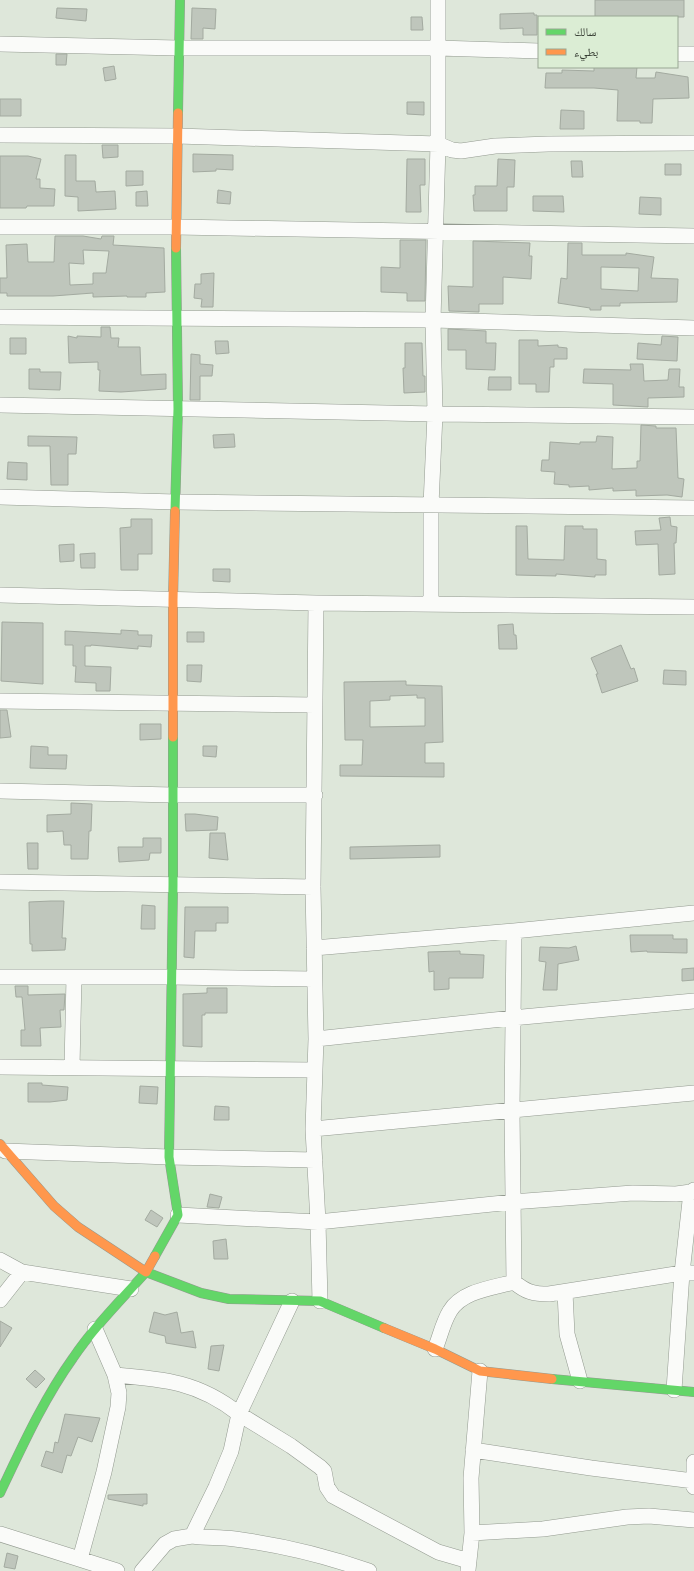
<svg xmlns="http://www.w3.org/2000/svg" width="694" height="1571" font-family="Montserrat,'Noto Naskh Arabic',sans-serif">
	<style>
		.building { fill: #bfc6bc; stroke: #a3aaa0; fill-rule: evenodd }
		.lines { fill: none; stroke-linecap: round; stroke-linejoin: round }
		.street-casing { stroke: #939a90; stroke-width: 16 }
		.fast-casing { stroke: #939a90; stroke-width: 10 }
		.slow-casing { stroke: #939a90; stroke-width: 10 }
		.street { stroke: #fafbf9; stroke-width: 15 }
		.fast { stroke: #63d668; stroke-width: 9 }
		.slow { stroke: #ff974d; stroke-width: 9 }
	</style>
	<rect width="100%" height="100%" fill="#dee7da"/>
	<path class="building" d="M595 0H684V17H595Z
		M57 8 87 9 86 21 56 18Z
		M192 8 216 9 215 29 203 28V39H191Z
		M534 13V15H537V35H523V28L500 29V14Z
		M411 17H422L423 30H411Z
		M56 54H67L66 65H56Z
		M114 66 116 79 105 81 103 68Z
		M594 67H637L636 78H655L656 72 688 77 689 98 653 99 652 123H640V121H617L618 90 594 88H545L546 73H562V70L594 71Z
		M0 99H21V116H0Z
		M407 102H424V115L407 114Z
		M561 110 584 111V129H560Z
		M102 145H118V157L103 158Z
		M193 154 233 155V170L216 169V171L193 172Z
		M65 155H76V181H95L96 192 115 191 116 209 78 211V197L65 196Z
		M0 156H28L41 159 36 179H40V188L55 189 54 206H27L26 208H0Z
		M407 159H425V185H420L421 212H406Z
		M498 159 515 160 514 187H507V211H474L473 195H475V186H497Z
		M571 161H582L583 177H572Z
		M665 164H681V175H665Z
		M126 171H143V185L126 186Z
		M218 190 231 192 230 204 217 203Z
		M147 191 148 206H136V192Z
		M533 196H563L564 212 533 211Z
		M640 197 661 198V215L639 214Z
		M55 236H83L101 239 102 236H114L113 245 164 248 165 292 146 293V297H127V296L93 297V293L53 296H7V293H0V278H7L6 245 27 244 28 262H54ZM83 250 109 251 106 273H93V284L70 285 69 263 84 264Z
		M400 240H426L425 301H407V293L381 292V267L400 268Z
		M473 241 530 243 529 256H532L531 279 503 277V304H479V312L449 311 448 286 473 287Z
		M568 243H582V255H626V253L654 257 651 278 678 279 677 302 620 303V306H601V310H590V308L558 303 561 278 567 279ZM601 267 639 268 638 291 601 289Z
		M214 273 213 307H201L202 299 194 298 195 284H201V274Z
		M101 327H110L111 338H119L118 347H140L141 375 166 374V389L121 392 99 391 100 370H98V362L69 363 68 336 77 338V336L101 337Z
		M448 329 486 331V343H496L495 370 466 369V350H448Z
		M662 336 678 337 677 361 637 359 638 343 661 345Z
		M10 338H26V354H10Z
		M519 340H538V346L558 345V347L567 348V359H554V367H550L549 392H536V384H519Z
		M215 341H228L229 353 216 354Z
		M405 343H422L423 376H425V392L404 393 403 368H405Z
		M191 354 200 355V364L213 365 212 376H200V400H190Z
		M630 364H643L644 381 668 380 669 369H680L679 387H684V397L648 398V407L613 405V384L583 383 584 369 631 370Z
		M29 369H40V372H61L60 390 29 389Z
		M489 377H511V390H488Z
		M641 425 656 426V428H676L678 478 684 479 682 497 667 495 636 496V490L613 491V488L589 490V486L569 487V485L554 484 555 472 541 471 542 460H549L550 442 580 444V442H596L597 436 613 437 612 469 637 468V461H640Z
		M234 434 235 447 214 448 213 435Z
		M28 436 77 437 76 454H68V485H51L50 446H28Z
		M8 462 27 463V480L7 479Z
		M670 517 671 526 677 527 676 543H674L675 574 659 575 658 544 636 545 635 531 661 530 659 518Z
		M131 519H152V554H138V570H121L120 528 131 527Z
		M516 526H527L528 559 564 560 565 526H583V529H597V559L606 560V575H595V577L556 574V576L516 575Z
		M74 544V561L60 562 59 545Z
		M95 553V568H81L80 554Z
		M213 569H230V582L213 581Z
		M2 622 43 623V684L1 681Z
		M513 624 514 635H516L517 649H499L498 625Z
		M121 630 138 631V635H152L151 647 138 646V649L91 645V646H85V666L111 667 110 691H96V683L75 682 76 666H73V645H65V631L121 634Z
		M187 632H204V642H187Z
		M621 645 631 669 634 668 638 681 602 693 596 674H598L591 658Z
		M187 665H202L201 682 187 681Z
		M664 670 686 671V685L663 684Z
		M406 681V685L442 686 443 742 425 743V763H444V777L340 776V765H362L363 740H345L344 682ZM417 695V698H425V726L370 727V701L390 700V696Z
		M0 710H7L11 737 0 738Z
		M140 724H161V739L140 740Z
		M31 746 48 747V755H67L66 769 30 768Z
		M203 746H217L216 757 203 756Z
		M71 803 92 804 91 831H89L88 859H71V845H64L63 831 47 832V815L71 814Z
		M185 814H195L218 817 217 830 186 831Z
		M210 833H225L228 860 209 858Z
		M143 838H161V853H150L149 860 119 862 118 847H143Z
		M27 843H38V869H28Z
		M440 845V857L350 859V847Z
		M51 901H64L62 938H66L65 950 32 951V944H30L29 902Z
		M142 905 155 906V929H141Z
		M185 907H228V923H216V931H195L194 958 184 957Z
		M630 935H673V939H687V953L647 952V951L631 952Z
		M576 946 579 960 558 964 557 990H543L546 962 539 961 540 947 569 948Z
		M460 951V954L484 955 483 978H449V989L434 990V971L429 972 428 952Z
		M694 968V980L682 981V969Z
		M15 986H28V995L65 994 64 1010H60L61 1027 40 1028 41 1046H21V1030H25L22 997H16Z
		M207 988H227V1013H205V1015H202V1047L183 1046V994L207 993Z
		M28 1083H42V1085L68 1087 67 1100 50 1102H28Z
		M140 1086 158 1087 157 1104 139 1103Z
		M215 1106 229 1107V1120H214Z
		M210 1194 222 1197 219 1208 207 1207Z
		M151 1210 163 1218 157 1227 145 1220Z
		M226 1239 228 1259H214L213 1241Z
		M154 1312 165 1315 177 1312 181 1333 193 1331 196 1348 166 1343 165 1336 149 1332Z
		M0 1321 12 1328 0 1347Z
		M224 1345 219 1371 208 1369 211 1346Z
		M35 1370 45 1379 36 1388 26 1379Z
		M65 1414 100 1418 92 1442 78 1437 71 1456 67 1455 62 1473 41 1466 46 1451 53 1453 55 1442 58 1443Z
		M147 1494V1504H143V1506L108 1499V1495Z
		M7 1553 18 1556 15 1569 4 1567Z"/>
	<g class="lines">
		<defs>
			<path id="street" d="M0 44 178 48H438L539 51
				M677 54H694
				M0 135 177 136 438 144 452 150 461 151 495 146 548 144 694 143
				M0 227H176L694 236
				M0 317 433 320 694 328
				M0 405 435 414 694 417
				M0 497 176 502 694 508
				M0 595 316 603 694 607
				M316 603 313 887 316 1039 313 1129 318 1222 320 1301
				M431 603V505L435 414 433 320 438 144V0
				M0 701 315 705
				M0 791 173 795H315
				M0 882 313 887
				M314 948 514 931 694 913
				M0 977H170L314 979
				M316 1039 512 1018 694 1001
				M0 1067 314 1070
				M72 1067 74 977
				M313 1129 694 1093
				M5 1151 169 1157 315 1160
				M178 1215 318 1222 512 1202 633 1193 676 1194 691 1192 694 1190
				M0 1260 22 1272
				M514 1282 512 1111 514 931
				M514 1282C526 1292 533 1294 549 1294L682 1273H694
				M565 1292 567 1334 580 1381
				M0 1300 22 1272 131 1289
				M435 1349C440 1337 443 1322 450 1311 462 1291 492 1288 514 1282
				M115 1375C164 1379 199 1382 239 1414L292 1301
				M674 1390 682 1273 691 1192
				M473 1450 591 1468 694 1481
				M694 1462V1487
				M472 1533 543 1529 627 1517 649 1516 694 1520
				M0 1534 117 1571
				M192 1536C206 1538 220 1537 235 1539 281 1545 326 1556 369 1571
				M80 1559 104 1472 118 1407 119 1393 115 1375 95 1329
				M468 1570 472 1533 471 1478 480 1371
				M142 1571 165 1544 174 1539 192 1536 216 1487 231 1451 239 1414 291 1446 320 1467 324 1471 327 1487 333 1496 438 1552 469 1561"/>
			<path id="fast" d="M178 113 180 0
				M175 511 178 409 176 248
				M155 1256 178 1215 169 1157 173 885V737
				M552 1379 694 1392
				M0 1493C22 1447 43 1400 73 1358 94 1327 121 1300 146 1272L201 1293 229 1299 320 1301 384 1328"/>
			<path id="slow" d="M176 248 178 113
				M173 737V600L175 511
				M0 1144 54 1206 78 1227 146 1272 155 1256
				M384 1328 435 1349 480 1371 552 1379"/>
		</defs>
		<use href="#street" class="street-casing"/>
		<use href="#fast" class="fast-casing"/>
		<use href="#slow" class="slow-casing"/>
		<use href="#street" class="street"/>
		<use href="#fast" class="fast"/>
		<use href="#slow" class="slow"/>
	</g>
	<rect x="538" y="16" width="140" height="52" fill="#dbedd4" stroke="#99a794"/>
	<rect x="546" y="29" width="20" height="6" fill="#63d668" stroke="#99a794"/>
	<text x="574" y="36" font-size="12" fill="#363d33">سالك</text>
	<rect x="546" y="49" width="20" height="6" fill="#ff974d" stroke="#99a794"/>
	<text x="574" y="56" font-size="12" fill="#363d33">بطيء</text>
</svg>
